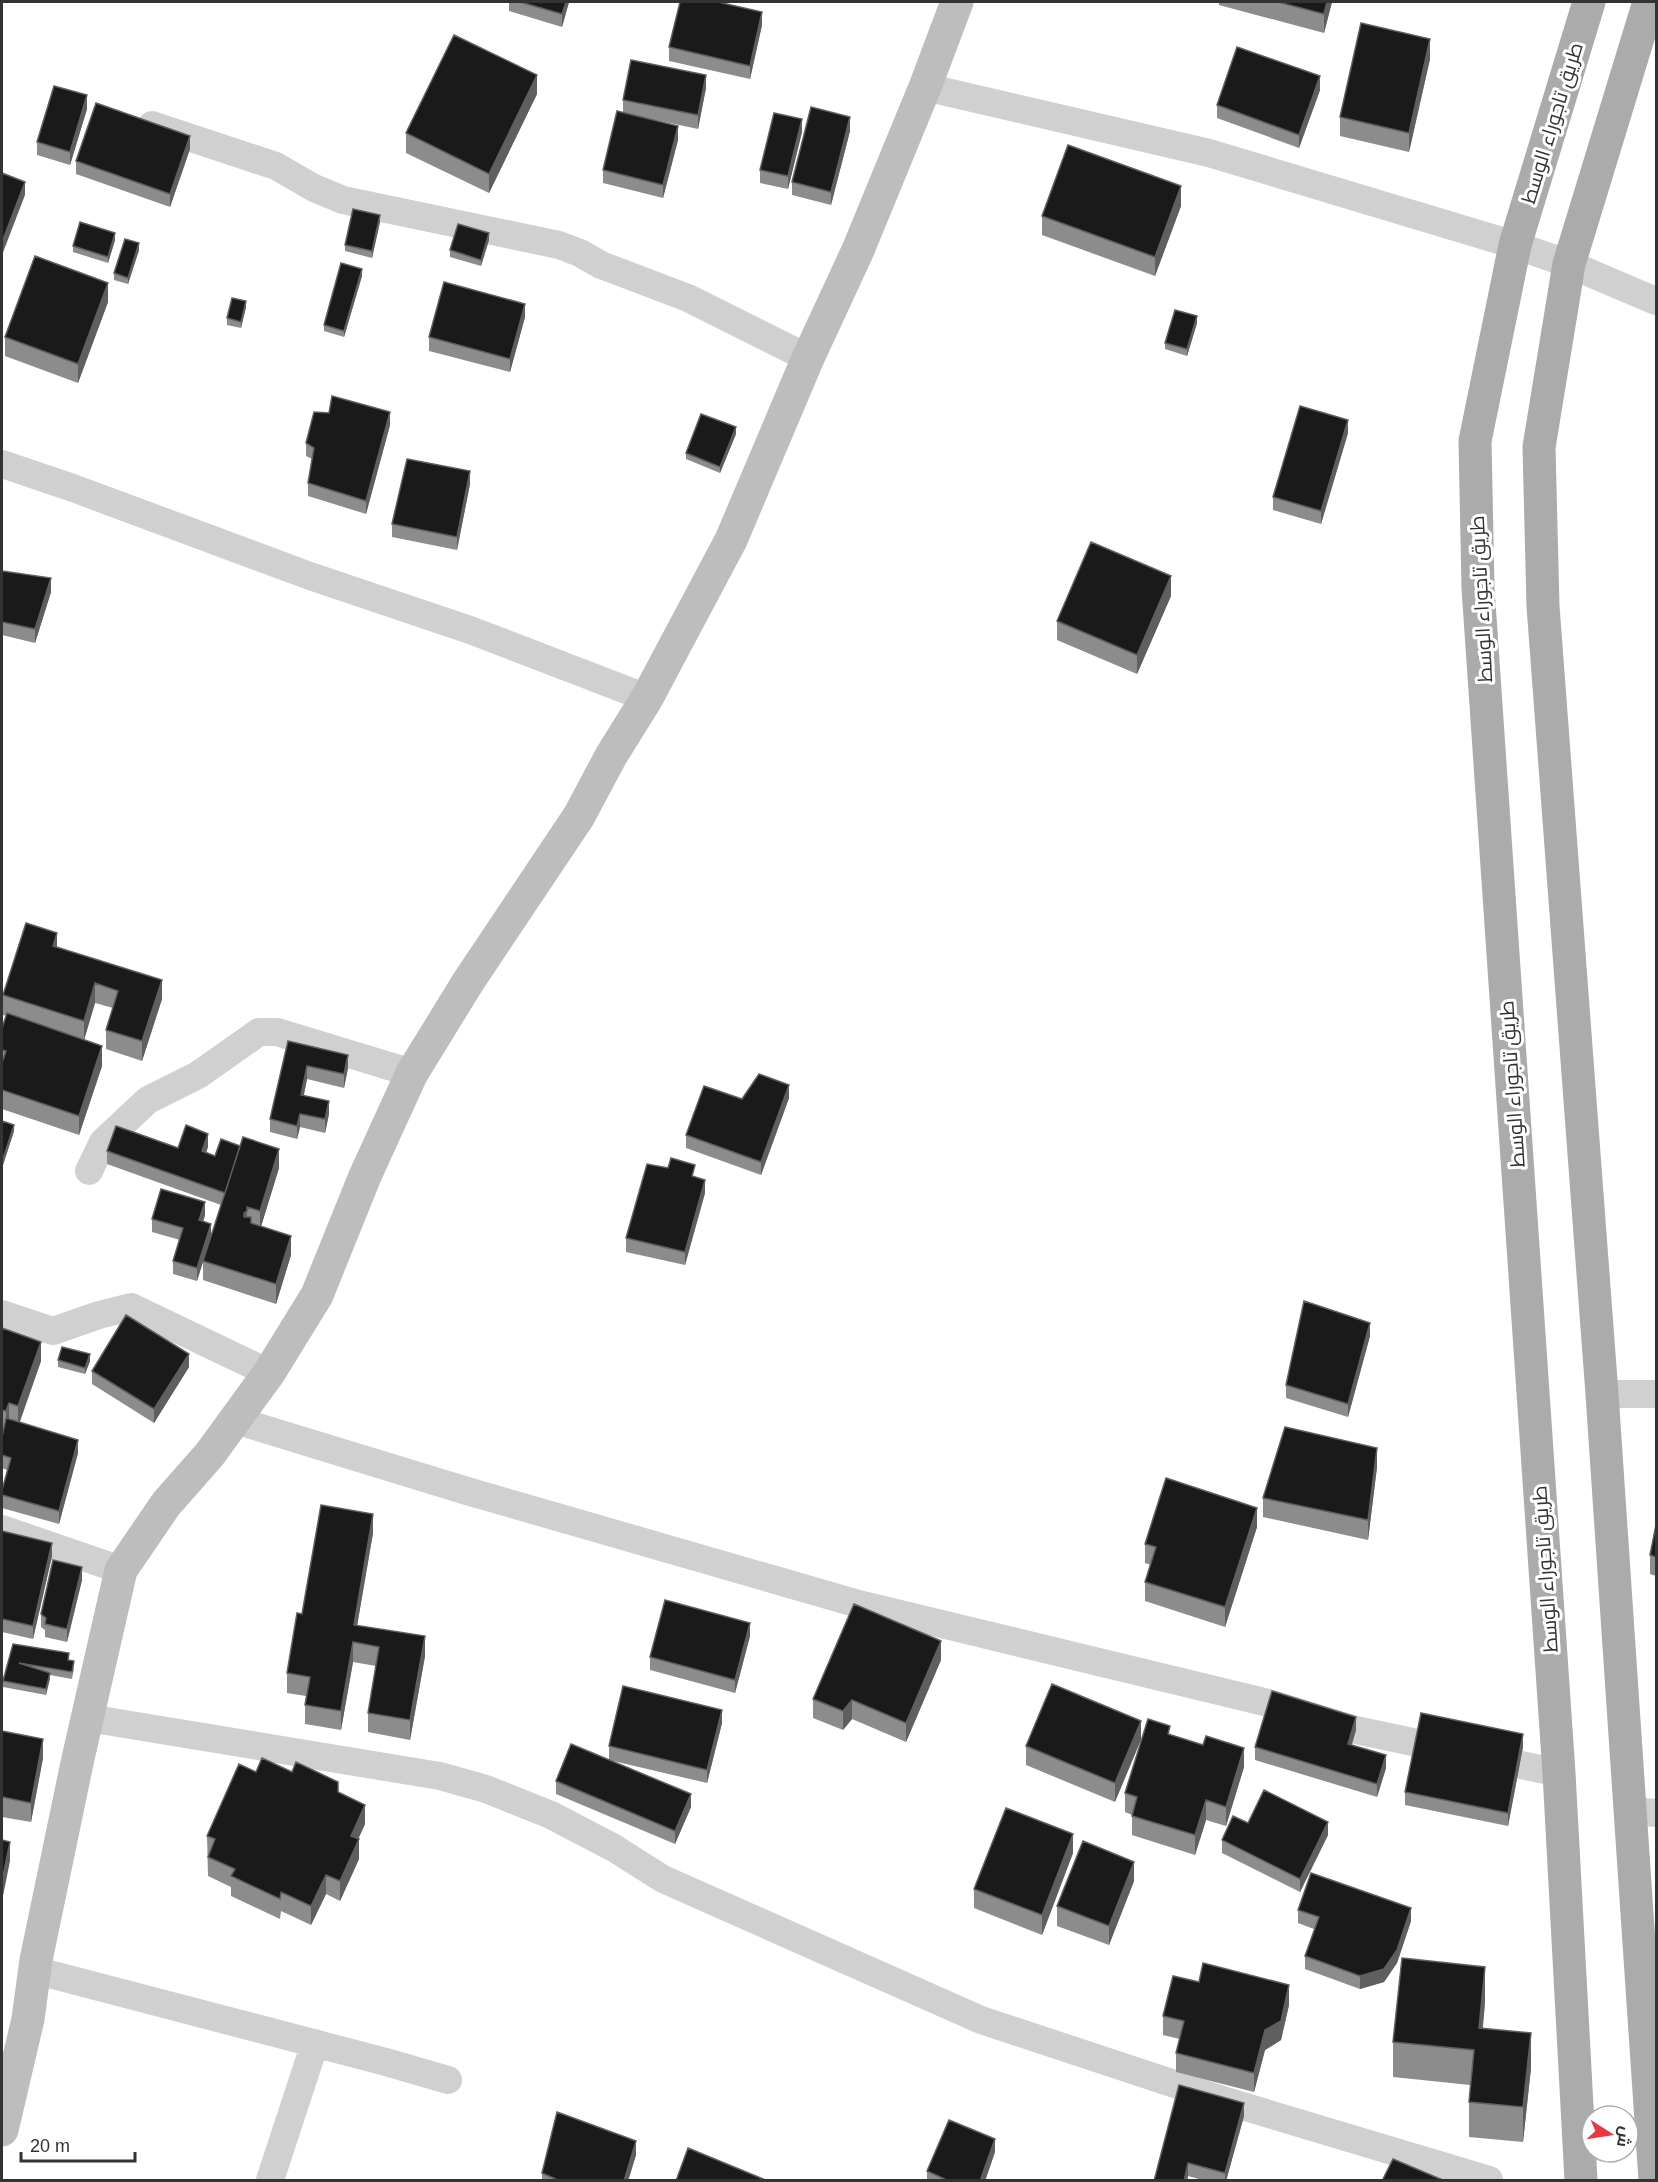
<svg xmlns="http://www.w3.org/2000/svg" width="1658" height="2182" font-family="Arial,Cairo,sans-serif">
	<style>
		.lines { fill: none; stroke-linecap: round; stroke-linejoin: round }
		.street { stroke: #d0d0d0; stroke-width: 28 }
		.secondary { stroke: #bdbdbd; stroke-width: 33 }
		.primary { stroke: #ababab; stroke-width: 33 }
		.wall { fill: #8c8c8c }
		.shaded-wall { fill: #5f5f5f }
		.building { fill: #1a1a1a; stroke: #5f5f5f; stroke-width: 1.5 }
		.labels { text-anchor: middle; stroke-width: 6; stroke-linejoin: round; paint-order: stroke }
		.street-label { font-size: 20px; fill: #333; stroke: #fff }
	</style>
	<rect width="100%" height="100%" fill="#fff"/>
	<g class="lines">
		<path class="street" d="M925 87 1209 153 1515 245 1569 264 1656 301
			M152 125 276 166 314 188 343 200 559 245 580 253 601 265 688 298 808 358
			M2 464 73 488 310 576 470 630 647 698
			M89 1171 103 1142 148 1100 198 1075 259 1032H277L412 1073
			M2 1314 53 1331 99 1315 131 1307 269 1373
			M1602 1394H1656
			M235 1420 467 1491 855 1603 1272 1704 1356 1730 1559 1773
			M2 1529 121 1570
			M88 1718 440 1776 486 1789 551 1815 614 1848 663 1879 981 2020 1229 2102 1489 2180
			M1630 1811 1656 1813
			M34 1970 386 2062 448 2080
			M270 2180 315 2043"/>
		<path class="secondary" d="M2 2130 28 2019 36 1960 77 1763 121 1570 166 1504 210 1454 269 1373 317 1295 365 1176 412 1073 468 982 579 816 611 756 647 698 731 540 808 358 858 250 925 87 957 2"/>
		<path class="primary" d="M1649 2 1569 264 1539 447 1543 606 1602 1394 1655 2180
			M1581 2180 1559 1773 1478 588 1475 441 1515 245 1589 2"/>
	</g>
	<path class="wall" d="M509 2H569L562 27 509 11Z
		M1219 2H1332L1324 33 1219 5Z
		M762 25 750 79 669 61V47Z
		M1430 59 1409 152 1340 136V117Z
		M706 88 698 129 623 113V100Z
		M1320 90 1299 148 1217 118V105Z
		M537 94 489 193 406 153V133Z
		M87 109 70 165 37 155V142Z
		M850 131 831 205 792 195V182Z
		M802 132 788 189 760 183V170Z
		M678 140 663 198 603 183V170Z
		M190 149 170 207 76 174V161Z
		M1181 206 1155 276 1042 235V216Z
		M380 222 372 258 345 251V245Z
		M115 240 108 263 73 252V246Z
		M489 240 481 266 450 257V250Z
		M139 250 128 284 114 280V273Z
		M362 276 344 337 324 331V325Z
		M108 302 78 383 5 356V337Z
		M246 307 241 328 227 325V318Z
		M525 317 510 372 429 351V337Z
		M1197 323 1187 356 1165 349V343Z
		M390 425 366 514 308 496V483L312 459 306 456V443Z
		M1348 433 1321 524 1273 510V497Z
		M736 434 720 473 686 459V453Z
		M470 484 457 550 392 537V524Z
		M2 573 51 592 35 643 2 635Z
		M1171 596 1137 674 1057 640V621Z
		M57 947 162 999 142 1061 106 1049V1030L113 1008 95 1003 84 1040 102 1066 79 1135 2 1109V1028L6 1016 3 1015V995Z
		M288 1041 348 1068 344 1088 307 1079 304 1095 329 1114 325 1133 300 1127 297 1139 270 1132V1119Z
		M789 1098 761 1175 686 1148V1135L742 1099Z
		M2 1121 14 1131 3 1165H2Z
		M208 1147 206 1152 215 1156 279 1168 261 1226 291 1255 276 1304 203 1280V1261L197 1281 173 1274V1261L180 1240 152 1232V1219L205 1215 203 1222 211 1237 221 1205 107 1164V1151Z
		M695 1177 705 1193 685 1265 626 1252V1238Z
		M2 1328 41 1361 20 1422 78 1453 59 1524 2 1508V1495L7 1470 2 1468V1437L3 1430 2 1429Z
		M1370 1336 1348 1417 1286 1398V1385Z
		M58 1360 90 1361 85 1374 58 1367Z
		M189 1367 154 1423 92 1384V1371Z
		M1377 1467 1368 1540 1263 1517V1498Z
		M1656 1525V1576L1650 1574V1555Z
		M1257 1527 1225 1627 1145 1601V1582L1151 1565 1145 1563V1544Z
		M2 1531 52 1556 33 1639 2 1632Z
		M373 1533 357 1625 425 1656 410 1740 368 1732V1713L376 1666 353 1662 341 1730 305 1724V1705L306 1696 287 1693V1673L302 1614Z
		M82 1580 67 1642 45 1637V1630L41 1627V1614Z
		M750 1636 735 1693 650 1670V1657Z
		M13 1644 69 1660 74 1668 72 1679 50 1675 46 1695 3 1687V1681Z
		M941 1660 906 1742 852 1719 843 1730 813 1718V1699Z
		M1141 1721 1115 1802 1026 1765V1746Z
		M722 1723 707 1783 609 1760 691 1807 675 1844 556 1794V1781L609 1759V1746Z
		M1356 1730 1352 1745 1386 1768 1377 1797 1255 1760V1747Z
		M2 1731 43 1758 31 1822 2 1817Z
		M1170 1735 1244 1767 1226 1826 1206 1820 1195 1855 1132 1835V1815L1125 1812V1793Z
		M1523 1747 1508 1826 1405 1805V1792Z
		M256 1772 338 1793 365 1824 358 1839 359 1859 340 1901 326 1894 311 1925 281 1911 280 1919 231 1896V1887L208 1876 207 1836Z
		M1328 1835 1300 1892 1222 1853V1840Z
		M1073 1853 1042 1935 974 1908V1889Z
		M1134 1881 1109 1945 1057 1926V1906Z
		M1298 1910 1411 1921 1397 1963 1384 1982 1360 1989 1305 1969V1956L1314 1929 1298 1923Z
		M1485 2002 1483 2028 1531 2068 1523 2142 1469 2137V2102L1470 2085 1393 2077V2042Z
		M1289 2005 1281 2040 1265 2050 1254 2092 1176 2072V2053L1180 2039 1163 2035V2016Z
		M1244 2116 1226 2181H1206L1188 2176 1187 2181H1154Z
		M995 2152 985 2181H927V2171Z
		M636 2155 628 2181H542V2173Z"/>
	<path class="shaded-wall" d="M566 2H569L562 27V14Z
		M1327 2H1332L1324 33V14Z
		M762 12V25L750 79V66Z
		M1430 39V59L1409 152V133Z
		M537 75V94L489 193V174Z
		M706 75V88L698 129V115Z
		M1320 76V90L1299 148V135Z
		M87 95V109L70 165V152Z
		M850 117V131L831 205V192Z
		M802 119V132L788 189V176Z
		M678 126V140L663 198V185Z
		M190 136V149L170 207V194Z
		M25 182V195L2 255V242Z
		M1181 186V206L1155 276V257Z
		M380 215V222L372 258V251Z
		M115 233V240L108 263V257Z
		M489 233V240L481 266V260Z
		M139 243V250L128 284V278Z
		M362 269V276L344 337V331Z
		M108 283V302L78 383V364Z
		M246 301V307L241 328V322Z
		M525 304V317L510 372V359Z
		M1197 316V323L1187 356V349Z
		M390 412V425L366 514V501Z
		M1348 420V433L1321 524V511Z
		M736 427V434L720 473V467Z
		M470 471V484L457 550V537Z
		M1171 576V596L1137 674V655Z
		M51 578V592L35 643V629Z
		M57 933V953L53 946Z
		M162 980V999L142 1061V1041Z
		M95 983V1003L84 1040V1021Z
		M102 1046V1066L79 1135V1116Z
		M348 1055V1068L344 1088V1074Z
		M307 1066V1079L301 1108V1095Z
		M789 1085V1098L761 1175V1162Z
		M329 1101V1114L325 1133V1119Z
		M300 1114V1127L297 1139V1126Z
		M14 1125V1131L3 1165V1159Z
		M208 1134V1147L202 1164V1151Z
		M279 1149V1168L260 1230V1211Z
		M705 1180V1193L685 1265V1252Z
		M205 1202V1215L199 1234V1220Z
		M247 1211V1230L244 1233V1213Z
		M211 1224V1237L197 1281V1268Z
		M291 1236V1255L276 1304V1284Z
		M1370 1323V1336L1348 1417V1404Z
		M41 1342V1361L18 1426V1406Z
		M90 1354V1361L85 1374V1368Z
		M189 1354V1367L154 1423V1409Z
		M9 1403V1423L6 1431V1411Z
		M78 1440V1453L59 1524V1511Z
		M1377 1448V1467L1368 1540V1520Z
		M1257 1508V1527L1225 1627V1607Z
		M373 1514V1533L354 1644V1625Z
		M52 1543V1556L33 1639V1626Z
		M82 1567V1580L67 1642V1629Z
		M750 1623V1636L735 1693V1680Z
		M425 1636V1656L410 1740V1720Z
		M941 1641V1660L906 1742V1723Z
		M353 1642V1662L341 1730V1711Z
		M50 1673V1679L46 1695V1689Z
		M852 1700V1719L843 1730V1711Z
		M722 1710V1723L707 1783V1770Z
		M1356 1717V1730L1348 1757V1744Z
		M1141 1721V1740L1115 1802V1783Z
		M1523 1734V1747L1508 1826V1813Z
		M43 1739V1758L31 1822V1803Z
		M1244 1748V1767L1226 1826V1807Z
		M1386 1755V1768L1377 1797V1784Z
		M691 1794V1807L675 1844V1831Z
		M1206 1800V1820L1195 1855V1835Z
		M365 1805V1824L351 1855V1836Z
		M1328 1822V1835L1300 1892V1879Z
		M1073 1834V1853L1042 1935V1915Z
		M359 1839V1859L340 1901V1881Z
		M10 1842V1861L2 1901V1881Z
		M1134 1862V1881L1109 1945V1926Z
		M326 1875V1894L311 1925V1906Z
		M1411 1908V1921L1397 1963 1384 1982 1360 1989V1976Z
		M1485 1967V2002L1479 2063V2028Z
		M1289 1985V2005L1281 2040 1265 2050 1254 2092V2073L1265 2030Z
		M1531 2033V2068L1523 2142V2107Z
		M1244 2103V2116L1226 2181H1225V2173Z
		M995 2139V2152L985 2181H980Z
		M636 2141V2155L628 2181H624Z
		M1188 2163V2176L1187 2181H1184Z"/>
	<path class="building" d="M520 2H566L562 14Z
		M680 2H718L762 12 750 66 669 47Z
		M1278 2H1327L1324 14Z
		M1361 23 1430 39 1409 133 1340 117Z
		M454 35 537 75 489 174 406 133Z
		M1237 47 1320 76 1299 135 1217 105Z
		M631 60 706 75 698 115 623 100Z
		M54 86 87 95 70 152 37 142Z
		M96 103 190 136 170 194 76 161Z
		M811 107 850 117 831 192 792 182Z
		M617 111 678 126 663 185 603 170Z
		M774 113 802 119 788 176 760 170Z
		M1068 145 1181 186 1155 257 1042 216Z
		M2 173 25 182 2 242Z
		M353 209 380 215 372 251 345 245Z
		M80 222 115 233 108 257 73 246Z
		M458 224 489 233 481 260 450 250Z
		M125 239 139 243 128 278 114 273Z
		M35 256 108 283 78 364 5 337Z
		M341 263 362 269 344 331 324 325Z
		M444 282 525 304 510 359 429 337Z
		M232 298 246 301 241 322 227 318Z
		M1175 310 1197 316 1187 349 1165 343Z
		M332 396 390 412 366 501 308 483 314 448 306 443 314 412 329 413Z
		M1300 406 1348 420 1321 511 1273 497Z
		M701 414 736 427 720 467 686 453Z
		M407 459 470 471 457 537 392 524Z
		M1091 542 1171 576 1137 655 1057 621Z
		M2 571 51 578 35 629 2 622Z
		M26 923 57 933 53 946 162 980 142 1041 106 1030 118 991 95 983 84 1021 3 995Z
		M7 1013 102 1046 79 1116 2 1090V1063L6 1051 2 1050V1028Z
		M288 1041 348 1055 344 1074 307 1066 301 1095 329 1101 325 1119 300 1114 297 1126 270 1119Z
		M759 1074 789 1085 761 1162 686 1135 704 1086 742 1099Z
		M2 1121 14 1125 3 1159 2 1158Z
		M186 1125 208 1134 202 1151 215 1156 221 1139 240 1146 225 1193 107 1151 116 1126 178 1148Z
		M243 1137 279 1149 260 1211 247 1207V1211L244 1213V1217H251V1223L291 1236 276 1284 203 1261Z
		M671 1158 695 1165 692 1176 705 1180 685 1252 626 1238 647 1164 668 1168Z
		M161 1189 205 1202 199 1220 211 1224 197 1268 173 1261 183 1228 152 1219Z
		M1304 1301 1370 1323 1348 1404 1286 1385Z
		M126 1315 189 1354 154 1409 92 1371Z
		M2 1328 41 1342 18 1406 9 1403 6 1411 2 1410Z
		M62 1347 90 1354 85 1368 58 1360Z
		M6 1418 78 1440 59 1511 2 1495V1490L11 1458 2 1455V1437Z
		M1285 1427 1377 1448 1368 1520 1263 1498Z
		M1166 1478 1257 1508 1225 1607 1145 1582 1156 1547 1145 1544Z
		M321 1505 373 1514 354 1625 425 1636 410 1720 368 1713 379 1647 353 1642 341 1711 305 1705 310 1677 287 1673 297 1613 302 1614Z
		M1656 1525V1557L1650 1555Z
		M2 1531 52 1543 33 1626 2 1619Z
		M53 1560 82 1567 67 1629 45 1624 46 1618 41 1614Z
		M665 1600 750 1623 735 1680 650 1657Z
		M854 1604 941 1641 906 1723 852 1700 843 1711 813 1699Z
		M13 1644 69 1653 68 1660 74 1661 72 1672 19 1663 50 1673 46 1689 3 1681Z
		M1052 1684 1141 1721 1115 1783 1026 1746Z
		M623 1686 722 1710 707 1770 609 1746Z
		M1272 1691 1356 1717 1348 1744 1386 1755 1377 1784 1255 1747Z
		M1421 1713 1523 1734 1508 1813 1405 1792Z
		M1148 1719 1170 1726 1168 1734 1203 1745 1206 1736 1244 1748 1226 1807 1206 1800 1195 1835 1132 1816 1137 1797 1125 1793Z
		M2 1731 43 1739 31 1803 2 1797Z
		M571 1744 691 1794 675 1831 556 1781Z
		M262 1758 292 1772 296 1762 338 1782V1792L365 1805 351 1836 359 1839 340 1881 326 1875 311 1906 281 1892 280 1899 231 1876 235 1869 208 1857 215 1839 207 1836 239 1764 256 1772Z
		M1264 1790 1328 1822 1300 1879 1222 1840 1233 1816 1248 1823Z
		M1006 1808 1073 1834 1042 1915 974 1889Z
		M2 1840 10 1842 2 1881Z
		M1083 1841 1134 1862 1109 1926 1057 1906Z
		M1311 1873 1411 1908 1397 1950 1384 1969 1360 1976 1305 1956 1319 1917 1298 1910Z
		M1402 1958 1485 1967 1479 2028 1531 2033 1523 2107 1469 2102 1474 2050 1393 2042Z
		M1203 1963 1289 1985 1281 2021 1265 2030 1254 2073 1176 2053 1184 2021 1163 2016 1173 1976 1199 1982Z
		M1179 2085 1244 2103 1225 2173 1188 2163 1184 2181H1154Z
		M557 2112 636 2141 624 2181H560L542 2173Z
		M949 2120 995 2139 980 2181H949L927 2171Z
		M688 2148 768 2181H676Z
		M1393 2159 1445 2181H1382Z"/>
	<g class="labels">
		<g class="street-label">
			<text transform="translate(1552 123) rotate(-73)" y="7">طريق تاجوراء الوسط</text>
			<text transform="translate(1481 599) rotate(-93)" y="7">طريق تاجوراء الوسط</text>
			<text transform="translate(1512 1084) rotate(-94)" y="7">طريق تاجوراء الوسط</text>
			<text transform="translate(1545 1569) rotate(-94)" y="7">طريق تاجوراء الوسط</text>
		</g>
	</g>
	<rect width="1658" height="2182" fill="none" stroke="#333333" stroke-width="6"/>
	<g transform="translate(1610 2134) rotate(102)"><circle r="28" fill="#ffffff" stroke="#adadad" stroke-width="1.5"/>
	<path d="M0-4.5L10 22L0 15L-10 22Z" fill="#e63946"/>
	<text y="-9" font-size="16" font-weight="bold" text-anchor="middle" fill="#333333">ش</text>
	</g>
	<path d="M21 2152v9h114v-9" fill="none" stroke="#333333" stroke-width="3"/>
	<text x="30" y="2152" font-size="18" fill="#333333" stroke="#ffffff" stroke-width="4.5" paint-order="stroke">20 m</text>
</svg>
